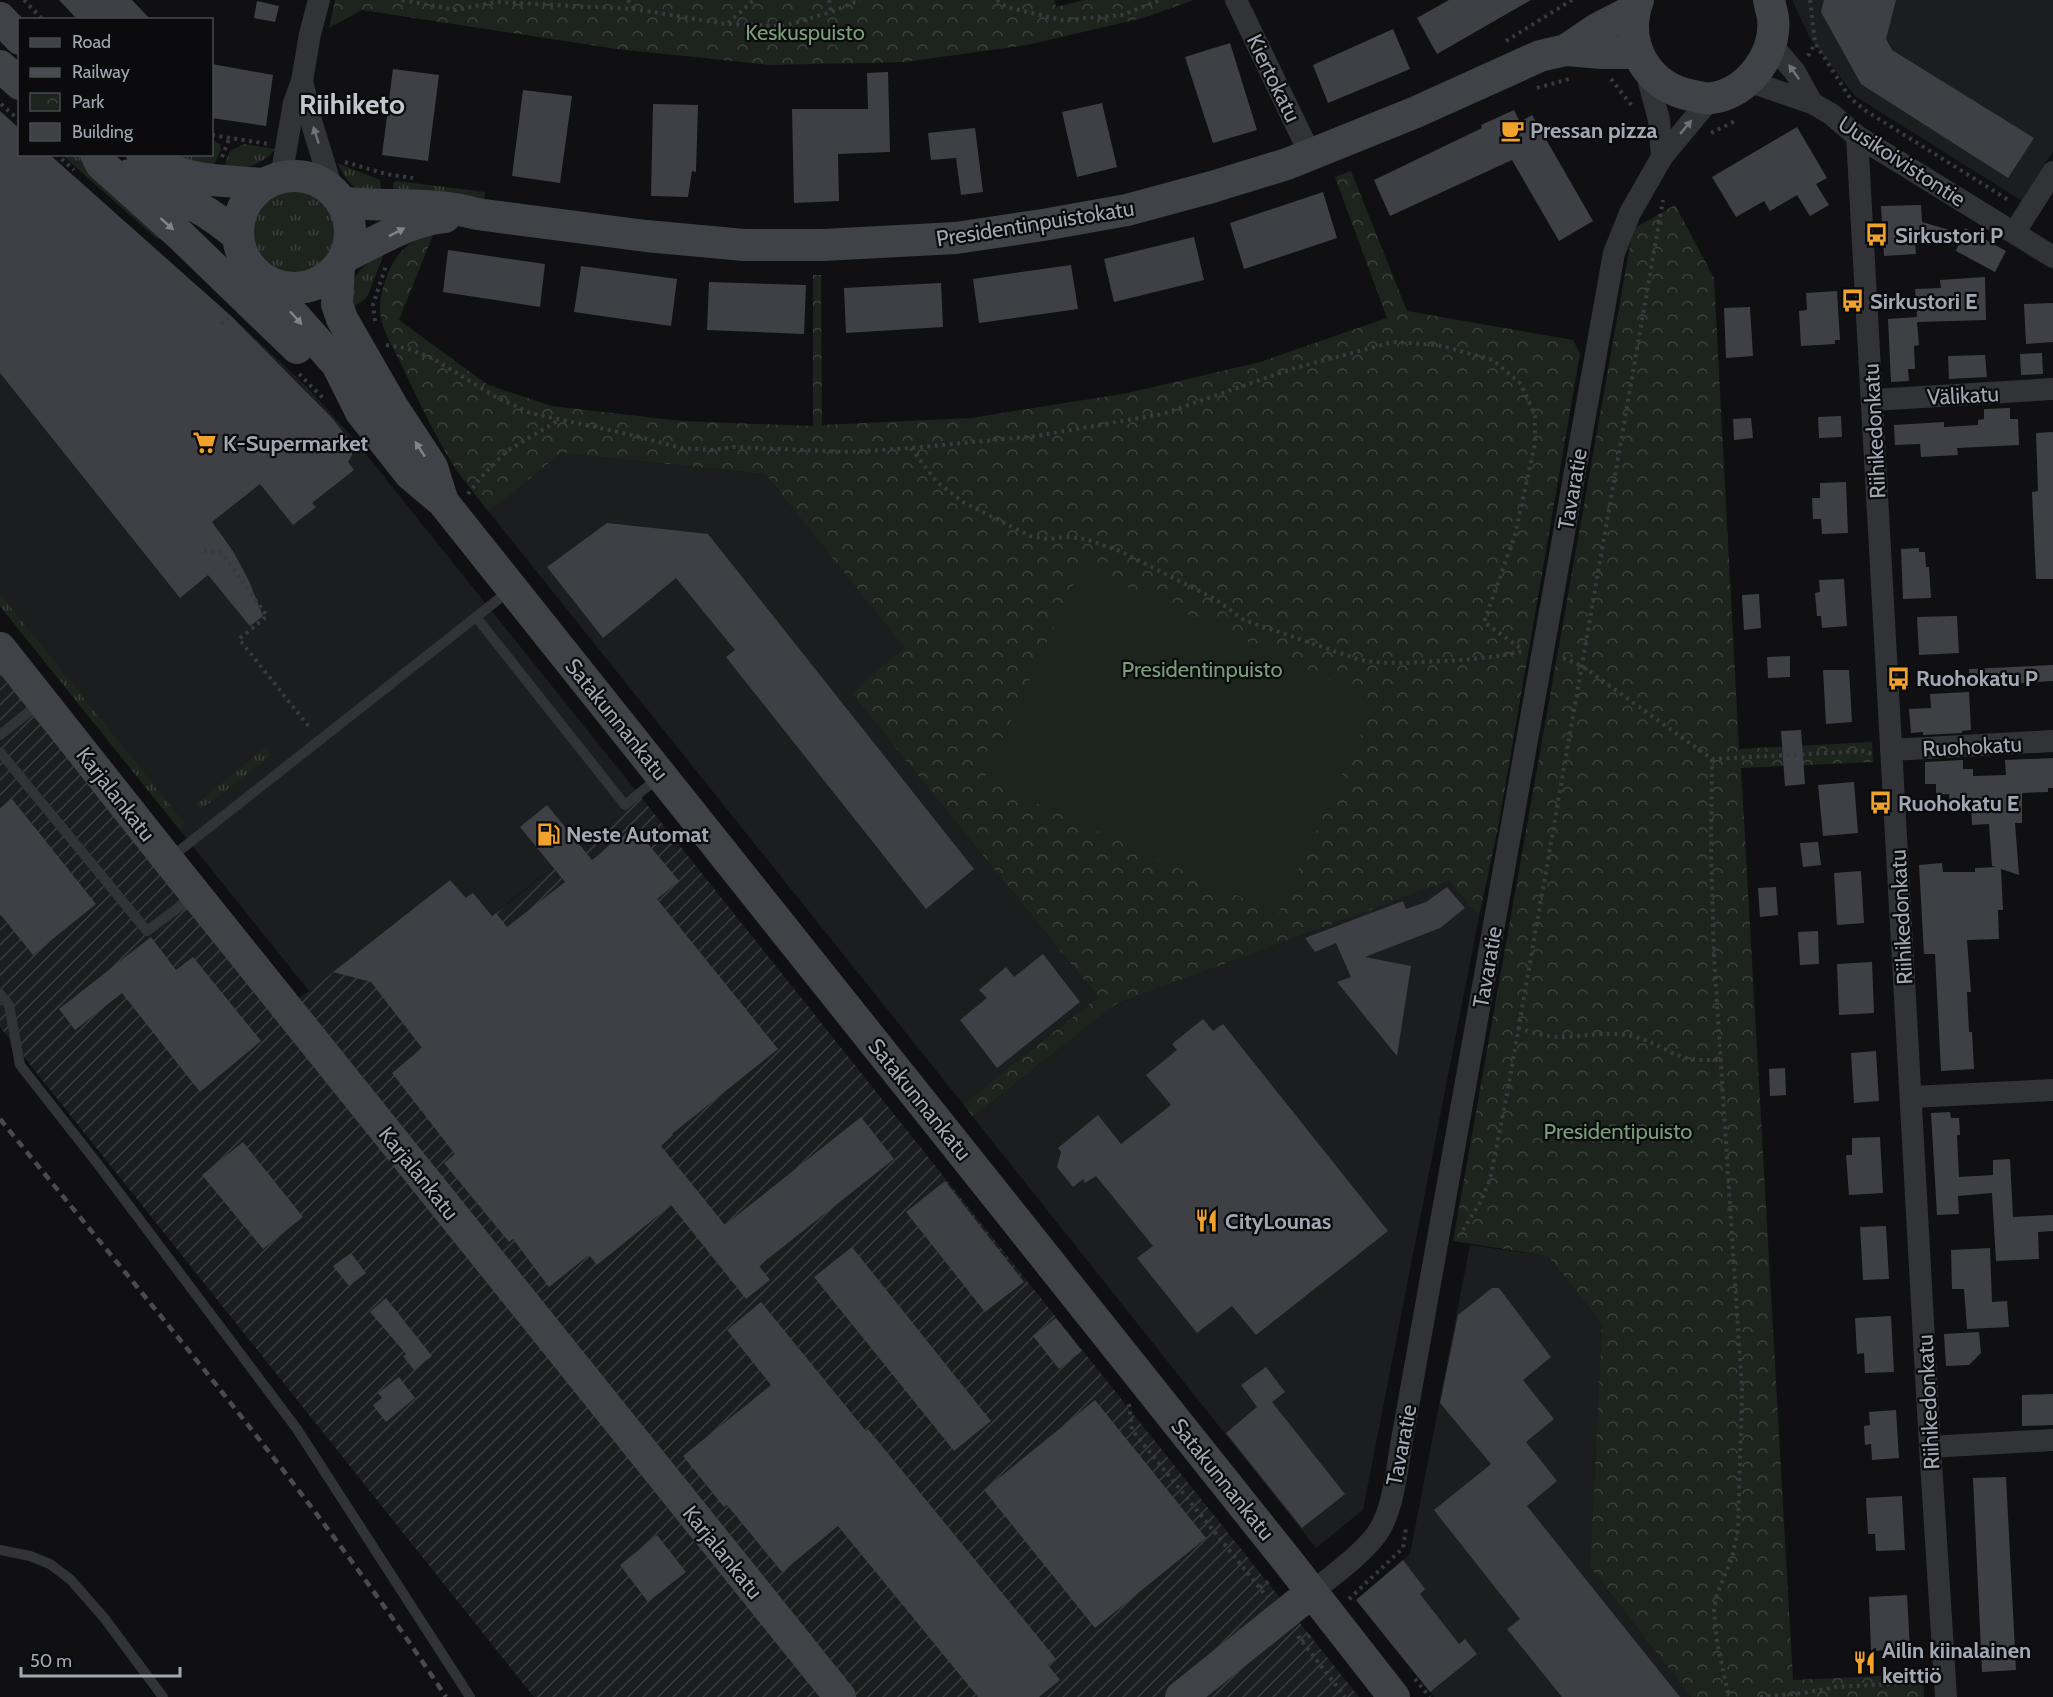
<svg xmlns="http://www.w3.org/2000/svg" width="2053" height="1697" font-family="Cabin,sans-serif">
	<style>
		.built { fill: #1c1d1f }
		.industrial { fill: url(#industrial-furrows) }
		.grass { fill: url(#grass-tufts) }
		.park { fill: url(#park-crowns) }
		.garden { fill: #1d241d }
		.building { fill: #3f4045 }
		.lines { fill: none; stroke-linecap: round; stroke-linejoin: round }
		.path { stroke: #373a3e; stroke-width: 4; stroke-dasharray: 3 4.5; stroke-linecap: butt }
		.lane { stroke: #313337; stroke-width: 10 }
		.street { stroke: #313337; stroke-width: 22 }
		.secondary { stroke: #3f4247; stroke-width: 32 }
		.rail { stroke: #484b50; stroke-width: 4.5; stroke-dasharray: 8 6; stroke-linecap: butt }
		.oneway { fill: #6f737b }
		.oneway2 { fill: #7f848d }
		.labels { text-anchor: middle; stroke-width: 4.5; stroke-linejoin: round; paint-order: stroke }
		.park-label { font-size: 22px; fill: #789e79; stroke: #0b0b0d }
		.street-label { font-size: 22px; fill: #a2a8b3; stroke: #0b0b0d }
		.poi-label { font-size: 22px; font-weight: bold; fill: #a2a8b3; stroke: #0b0b0d; text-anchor: start }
		.district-label { font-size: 28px; font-weight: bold; fill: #c3c6cf; stroke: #0b0b0d }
	</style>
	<defs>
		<pattern id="industrial-furrows" width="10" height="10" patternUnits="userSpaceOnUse" patternTransform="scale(1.5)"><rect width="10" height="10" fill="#1c1d1f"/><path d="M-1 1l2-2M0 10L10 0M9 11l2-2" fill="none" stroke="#3a3b3d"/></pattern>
		<pattern id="grass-tufts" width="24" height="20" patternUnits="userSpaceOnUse" patternTransform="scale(1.5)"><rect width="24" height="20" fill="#1d241d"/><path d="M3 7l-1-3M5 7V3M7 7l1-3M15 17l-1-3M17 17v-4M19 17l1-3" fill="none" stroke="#3b413b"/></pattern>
		<pattern id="park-crowns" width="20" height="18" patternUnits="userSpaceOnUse" patternTransform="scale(1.5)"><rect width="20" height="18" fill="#1d241d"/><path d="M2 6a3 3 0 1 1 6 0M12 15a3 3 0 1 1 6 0" fill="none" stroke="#3b413b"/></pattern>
	</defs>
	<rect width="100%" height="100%" fill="#101012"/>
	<path class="built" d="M1792 0H2053V151L2022 201 1855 96 1811 40Z
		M0 111 20 154 49 155 227 312 306 386 353 438 641 797 484 922 450 880 309 991 0 606Z
		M561 453 765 474 906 648 851 693 1098 997 963 1104 489 512Z
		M1449 881 1479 917 1363 1510 1316 1548 973 1117 1116 1004Z
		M1470 1245 1548 1256 1602 1324 1590 1567 1691 1697H1434L1356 1600 1410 1554Z"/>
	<path class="industrial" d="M0 663 276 1012 309 991 450 880 465 898 473 893 485 906 477 913 485 922 641 797 1359 1697H534L0 1027Z"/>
	<path class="grass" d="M212 140 220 144 221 149 210 174 160 155 212 154Z
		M244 144 275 149C262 167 242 168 222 172L230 151Z
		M62 155H81L165 240 156 238Z
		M337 163 380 180 382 199C355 188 351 190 337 163Z
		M397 181 485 192 484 202 394 199 393 183Z
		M251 231a44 44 0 1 1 88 0a44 44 0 1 1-88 0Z
		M383 251V256L369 293 365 299 349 310C350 274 356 273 383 251Z
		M0 594 186 825 179 829 0 606Z
		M265 748 270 754 269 758 200 810 196 804Z"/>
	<path class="park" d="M335 0H1054L1056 7 1084 0H1194L1143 18 1027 45 905 62 770 65 617 49 362 10 329 28Z
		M1351 171 1407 311 1573 340 1580 354 1498 828 1479 917 1449 881 1116 1004 973 1117 963 1104 1098 997 851 693 905 648 765 474 561 453 489 512C477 497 464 481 453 465 433 432 417 397 400 362 393 347 381 329 380 311 379 296 386 276 393 263 401 248 416 237 433 235L399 320 488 385 552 406 681 421 813 426V275H821L822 425 971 418 1128 393 1260 362 1387 318 1335 177Z
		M1675 205 1714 278 1739 749 1872 742 1873 762 1741 768 1793 1680 1923 1674 1924 1697H1691L1590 1567 1602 1324 1548 1256 1453 1241 1633 229Z"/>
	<path class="garden" d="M1082 566 1376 701 1278 914 984 779Z"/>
	<path class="building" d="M59 0H132L151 20H78Z
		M1449 0H1531L1437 54 1417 18Z
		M1824 0H1896L1886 39 1892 50 2034 138 2008 178 1861 84 1821 12Z
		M257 1 279 6 275 22 254 18Z
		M1393 29 1410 69 1328 103 1313 65Z
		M1230 43 1257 130 1213 143 1185 57Z
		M212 64 273 75 266 126 212 118Z
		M393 69 439 75 428 161 382 155Z
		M888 72 890 152 838 154 839 201 794 203 792 109H868L867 73Z
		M523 90 572 96 560 183 512 176Z
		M1102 103 1117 167 1077 177 1062 112Z
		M653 104 698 105 696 172 692 171 688 197 651 196Z
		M1514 110 1520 122 1532 115 1593 221 1559 241 1512 160 1390 216 1374 180 1482 128 1481 125Z
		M0 111 20 129V154H49L231 316 333 419 352 444V455L348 462 354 470 312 503 316 507 293 525 260 484 212 522 233 551 249 581 263 616 250 626 208 575 180 598 0 373Z
		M1797 127 1827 178 1816 184 1829 205 1810 216 1797 195 1770 211 1764 201 1736 217 1712 177Z
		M975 128 983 192 961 195 956 158 931 160 928 133Z
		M1323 192 1337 238 1244 269 1230 223Z
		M1921 205 1922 222 1963 234 1965 228 2006 251 1995 272 1956 251 1962 236 1915 240 1916 254 1884 256 1881 206Z
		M1194 237 1204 280 1114 302 1104 259Z
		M448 250 545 264 540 307 443 292Z
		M1071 265 1078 309 979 323 973 279Z
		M581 266 677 279 671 326 574 312Z
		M1985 277 1986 320 1917 322 1919 345 1914 346 1915 369H1908L1909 381 1891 382 1888 319 1917 317 1915 289 1941 288 1940 280Z
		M709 282 806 285 804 334 707 330Z
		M941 283 943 327 846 333 844 288Z
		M1837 291 1840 340H1835V344L1801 346 1799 311 1807 310 1806 293Z
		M2053 303V342L2026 344 2024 304Z
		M1750 307 1753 356 1726 358 1724 308Z
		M2042 353 2043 374 2021 375 2020 354Z
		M1985 355 1987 377 1949 379 1948 356Z
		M2010 408V419H2018L2019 445 1957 448 1958 455 1921 457 1920 444 1895 445 1894 425 1944 422V427L1978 425V420L1984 419V409Z
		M1841 416 1842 437 1819 438 1818 417Z
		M1751 418 1753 438 1734 440 1733 419Z
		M2053 432V579H2036L2032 492 2038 491 2036 433Z
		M1846 482 1848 533 1822 534 1821 519H1813L1812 498H1820V483Z
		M607 523 708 534 974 869 926 909 726 657 735 650 676 578 603 638 547 567Z
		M1919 548V552H1925L1926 567H1929L1931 598 1903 599 1901 549Z
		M1844 579 1847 626 1822 628 1821 616H1817L1815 593 1820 592 1819 580Z
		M1759 594 1761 628 1744 630 1742 595Z
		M1957 616 1959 653 1919 655 1917 617Z
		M1790 656V677L1768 678 1767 657Z
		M2053 665V681L1970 686 1969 669Z
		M1823 670H1849L1852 722 1826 724Z
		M1969 692 1971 730 1962 731V733L1923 735V732L1911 733 1909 709 1931 708 1930 694Z
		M1801 730 1805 784 1785 786 1781 731Z
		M2053 758V788H2048V792L2022 793V823H2015L2019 875 2001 869 2003 910H1998L1999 939 1967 940 1971 992H1967L1969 1032H1972L1974 1069 1941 1071 1935 954H1924L1919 865 1942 863 1943 872H1975V868L1997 867 1992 866 1989 824 1972 825 1971 804 1950 805 1949 794 1936 795V784H1925V762L1963 760V769H1973V776L2006 775 2005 760Z
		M1854 782 1858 833 1823 836 1818 785Z
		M12 799 96 904 33 955 0 914V808Z
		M547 805 592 860 634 827 679 881 657 899 778 1049 672 1134 673 1135 661 1146 725 1225 861 1117 894 1159 759 1266 770 1280 746 1299 671 1205 597 1265 589 1255 549 1287 513 1239 509 1242 444 1163 455 1154 392 1073 422 1048 371 982 333 972 450 880 466 898 473 893 492 916 496 913 507 927 565 882 520 827Z
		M1818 842 1821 865 1803 867 1800 843Z
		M1861 871 1864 923 1837 925 1834 873Z
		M1447 887 1465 908 1440 928 1365 957 1411 966 1397 1056 1337 982 1351 977 1336 943 1315 952 1305 938 1403 901 1406 909 1426 902Z
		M1776 887 1778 915 1760 917 1758 888Z
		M1818 931 1819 964 1800 965 1798 932Z
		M151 937 176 970 193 957 261 1041 200 1092 122 993 75 1030 59 1009Z
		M1043 954 1080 1002 997 1068 960 1020 987 998 979 990 1006 967 1014 977Z
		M1872 962 1874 1013 1839 1015 1837 964Z
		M1203 1019 1213 1031 1223 1024 1388 1231 1256 1335 1232 1306 1197 1333 1137 1258 1153 1246 1096 1176 1085 1183 1083 1179 1073 1187 1057 1167 1061 1152 1058 1148 1098 1115 1121 1144 1171 1105 1146 1075 1177 1050 1172 1044Z
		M1876 1051 1879 1101 1854 1103 1851 1053Z
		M1785 1068 1786 1095 1770 1096 1769 1069Z
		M1950 1112 1951 1118H1959L1960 1135H1957L1959 1177 1993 1175V1160L2010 1159 2013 1217 2053 1215V1231L2038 1232 2039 1259 1996 1261 1992 1193 1958 1196 1959 1214 1937 1215 1931 1113Z
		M1880 1137 1883 1193 1849 1195 1846 1155H1852V1138Z
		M243 1142 303 1217 263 1249 202 1175Z
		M945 1181 1024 1282 985 1312 906 1212Z
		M1886 1226 1889 1279 1863 1280 1860 1227Z
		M852 1247 991 1421 954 1451 814 1277Z
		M1990 1248 1992 1302 2007 1301 2009 1327 1967 1329 1964 1289H1952L1951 1250Z
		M351 1253 366 1273 349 1286 333 1266Z
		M1492 1288H1499L1551 1357 1523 1380 1554 1419 1526 1442 1557 1481 1527 1506 1680 1697H1562L1507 1629 1520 1619 1434 1510 1491 1464 1440 1403 1458 1315Z
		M386 1298 432 1356 414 1370 403 1356 406 1354 370 1312Z
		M761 1302 866 1431 868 1429 1056 1659 1048 1665 1060 1680 1039 1697H978L838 1526 782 1572 727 1505 724 1507 683 1456 771 1385 727 1330Z
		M1891 1316 1894 1372 1865 1373 1864 1353 1857 1354 1855 1318Z
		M1056 1318 1082 1351 1059 1369 1033 1336Z
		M1979 1332 1981 1353 1969 1365 1946 1366 1944 1334Z
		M1266 1367 1285 1392 1272 1402 1345 1494 1302 1528 1226 1433 1257 1407 1241 1385Z
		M399 1377 415 1398 386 1422 373 1405 382 1398 378 1393Z
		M2053 1394V1425L2022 1426V1395Z
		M1095 1400 1206 1538 1095 1628 984 1490Z
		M1896 1410 1899 1458 1872 1460 1871 1444 1865 1445 1864 1426 1870 1425 1869 1412Z
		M2006 1477 2016 1670 1982 1672 1973 1478Z
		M1902 1496 1905 1550 1876 1551 1875 1534H1868L1866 1498Z
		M657 1535 686 1572 648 1602 620 1565Z
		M1403 1560 1425 1589 1420 1594 1459 1644 1465 1639 1477 1654 1430 1692 1356 1600Z
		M1907 1595 1910 1649 1871 1651 1869 1597Z"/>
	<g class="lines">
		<path class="path" d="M24 0 43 20
			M402 0 456 10 496 2 634 9 726 24 784 26 831 12 860 0
			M628 0 634 9
			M829 0 831 12
			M997 0 1006 7 1062 20 1122 15 1160 0
			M1810 0 1815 43 1850 98 1866 111 2010 201
			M728 23 754 0
			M1506 41 1572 0
			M1808 56 1815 43
			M1611 79 1632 106
			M1537 88 1573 78
			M1 104 20 121
			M1711 133 1737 120
			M212 135 268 144
			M56 154 74 170
			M222 157 230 137
			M345 162 386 174 413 178
			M375 321 373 305 386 265
			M221 324 229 318
			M386 345 406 348 432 358 494 396 530 413 632 435 681 448 712 450 733 447 849 452 911 448 1036 436 1163 414 1291 369 1393 342 1438 345 1493 360 1521 384 1535 416V444L1515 535 1484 622 1523 650
			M299 374 324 399
			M911 448 936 481 963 502 1030 536 1047 539 1068 537 1085 539 1120 551 1215 599 1244 620 1360 660C1382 664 1403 663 1425 662 1459 660 1491 659 1523 651
			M468 494 484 474 507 451 559 420
			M204 551 222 553 267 616 239 639 310 728
			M1563 658 1582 666 1712 759 1866 751 1871 754
			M1712 759 1711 848 1714 957 1742 1390 1738 1529 1732 1558 1717 1594 1714 1610 1717 1643 1729 1697
			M1518 1028C1532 1032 1548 1038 1563 1037 1587 1036 1608 1031 1632 1036 1651 1040 1665 1051 1683 1057 1695 1061 1707 1060 1720 1060
			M1463 1230 1481 1201 1490 1179 1508 1089 1663 200
			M1129 1404 1132 1430 1267 1597
			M1260 1588 1272 1579
			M1349 1599 1403 1548 1406 1528
			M1298 1636 1345 1697
			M1302 1642 1313 1633
			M1415 1679 1430 1697
			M1760 1697 1803 1693 1836 1687 1926 1682"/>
		<path class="lane" d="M476 617 625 805 659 777
			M0 735 40 703
			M0 752 147 931 194 896
			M170 858 509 591
			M0 994 9 1005 20 1065 97 1163 297 1429 470 1697
			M0 1550 30 1556 50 1564 71 1580 105 1619 163 1697"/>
		<path class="street" d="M1236 0 1311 156
			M1771 44 1795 72 1812 103
			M1645 67 1659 120 1662 157
			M302 81 312 124 332 189
			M1748 81 1812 103 1831 114 1857 136 2053 257
			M1857 136 1930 1447 1946 1697
			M281 177 294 103 302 81 310 34 319 0
			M2014 233 2053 172
			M1873 400 2053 389
			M1891 750 2053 741
			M1911 1097 2053 1090
			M1930 1447 2053 1440
			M1312 1592C1332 1576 1368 1550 1380 1529 1394 1505 1397 1467 1402 1440L1614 253 1630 213 1662 157 1711 98"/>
		<path class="secondary" d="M1638 0C1622 44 1647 88 1694 96 1699 97 1706 99 1712 98 1748 93 1777 54 1773 18 1772 12 1770 6 1769 0
			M0 18 20 39
			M1566 50 1597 29 1634 10
			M0 66 20 84
			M96 154 101 164 179 234 297 348
			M142 154C182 183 217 180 264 184
			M129 175C151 189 175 197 199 208 213 216 225 225 238 236
			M238 232a56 56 0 1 1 112 0a56 56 0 1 1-112 0Z
			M341 202C386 208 432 201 477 214L646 236 744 245H823L956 238 1043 225 1127 210 1212 187 1287 164 1416 112 1540 56 1566 50 1602 53H1638
			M344 257C374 243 412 219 445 217
			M339 266 337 304 342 319 392 406 432 467 443 502
			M257 274 337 364 361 412 410 474 443 502 1290 1564 1394 1697
			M0 648 168 860 840 1697
			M1181 1697 1312 1592"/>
		<path class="rail" d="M0 1119C153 1308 312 1493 446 1697"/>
	</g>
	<defs><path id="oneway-solid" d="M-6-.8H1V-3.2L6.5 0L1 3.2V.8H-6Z" transform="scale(1.5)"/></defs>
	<g class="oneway">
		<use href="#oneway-solid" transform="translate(1794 72) rotate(-125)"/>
		<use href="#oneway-solid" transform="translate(1686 127) rotate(-50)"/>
		<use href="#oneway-solid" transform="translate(316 135) rotate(-108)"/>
	</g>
	<g class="oneway2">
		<use href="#oneway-solid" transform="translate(167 224) rotate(42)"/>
		<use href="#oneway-solid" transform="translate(397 232) rotate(-27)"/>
		<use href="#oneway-solid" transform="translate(296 318) rotate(48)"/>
		<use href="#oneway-solid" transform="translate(420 449) rotate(-123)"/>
	</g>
	<defs>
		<symbol id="cafe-bare" viewBox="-9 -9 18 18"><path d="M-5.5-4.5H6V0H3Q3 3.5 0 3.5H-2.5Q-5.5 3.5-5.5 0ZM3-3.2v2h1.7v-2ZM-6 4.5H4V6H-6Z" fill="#f0a22b" stroke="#0b0b0d" stroke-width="2.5" paint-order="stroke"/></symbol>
		<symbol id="bus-bare" viewBox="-9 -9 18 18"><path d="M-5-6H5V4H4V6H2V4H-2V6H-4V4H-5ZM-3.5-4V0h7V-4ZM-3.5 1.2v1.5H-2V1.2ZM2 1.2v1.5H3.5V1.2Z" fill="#f0a22b" stroke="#0b0b0d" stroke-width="2.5" paint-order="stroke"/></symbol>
		<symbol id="supermarket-bare" viewBox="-9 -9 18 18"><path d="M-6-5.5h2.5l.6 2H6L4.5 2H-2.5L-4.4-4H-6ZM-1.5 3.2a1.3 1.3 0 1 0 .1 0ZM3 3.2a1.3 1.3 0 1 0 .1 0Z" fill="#f0a22b" stroke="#0b0b0d" stroke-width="2.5" paint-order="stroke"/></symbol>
		<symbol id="fuel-bare" viewBox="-9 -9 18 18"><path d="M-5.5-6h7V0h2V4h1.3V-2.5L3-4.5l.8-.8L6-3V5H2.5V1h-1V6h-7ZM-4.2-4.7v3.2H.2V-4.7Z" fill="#f0a22b" stroke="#0b0b0d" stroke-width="2.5" paint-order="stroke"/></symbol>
		<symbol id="restaurant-bare" viewBox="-9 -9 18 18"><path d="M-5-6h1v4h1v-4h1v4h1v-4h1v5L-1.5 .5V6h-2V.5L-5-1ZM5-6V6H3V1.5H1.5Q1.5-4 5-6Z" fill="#f0a22b" stroke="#0b0b0d" stroke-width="2.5" paint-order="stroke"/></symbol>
	</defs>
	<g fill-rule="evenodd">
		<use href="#cafe-bare" x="1496" y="114" width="33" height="33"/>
		<use href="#bus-bare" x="1860" y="218" width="33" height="33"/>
		<use href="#bus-bare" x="1836" y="284" width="33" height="33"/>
		<use href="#supermarket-bare" x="188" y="426" width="33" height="33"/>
		<use href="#bus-bare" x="1882" y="662" width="33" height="33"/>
		<use href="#bus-bare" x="1864" y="786" width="33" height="33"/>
		<use href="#fuel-bare" x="532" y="818" width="33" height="33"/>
		<use href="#restaurant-bare" x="1190" y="1204" width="33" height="33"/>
		<use href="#restaurant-bare" x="1848" y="1646" width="33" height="33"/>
	</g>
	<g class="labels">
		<g class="park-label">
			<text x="805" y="40">Keskuspuisto</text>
			<text x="1202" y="677">Presidentinpuisto</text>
			<text x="1618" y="1139">Presidentipuisto</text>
		</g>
		<g class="street-label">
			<text transform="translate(1274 78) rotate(64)" y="8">Kiertokatu</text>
			<text transform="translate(1902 161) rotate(33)" y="8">Uusikoivistontie</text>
			<text transform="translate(1035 223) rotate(-9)" y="8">Presidentinpuistokatu</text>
			<text transform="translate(1963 395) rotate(-3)" y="8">Välikatu</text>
			<text transform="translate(1874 431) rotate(-93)" y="8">Riihikedonkatu</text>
			<text transform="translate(1572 489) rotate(-80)" y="8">Tavaratie</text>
			<text transform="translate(617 719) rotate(51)" y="8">Satakunnankatu</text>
			<text transform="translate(1972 746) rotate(-3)" y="8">Ruohokatu</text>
			<text transform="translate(116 794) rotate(52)" y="8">Karjalankatu</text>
			<text transform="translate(1901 917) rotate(-93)" y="8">Riihikedonkatu</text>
			<text transform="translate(1487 967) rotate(-80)" y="8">Tavaratie</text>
			<text transform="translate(920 1099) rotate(51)" y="8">Satakunnankatu</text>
			<text transform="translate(419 1173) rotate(51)" y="8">Karjalankatu</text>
			<text transform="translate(1928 1402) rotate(-93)" y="8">Riihikedonkatu</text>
			<text transform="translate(1401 1445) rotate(-79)" y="8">Tavaratie</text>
			<text transform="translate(1223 1479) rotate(51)" y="8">Satakunnankatu</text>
			<text transform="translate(723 1552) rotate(51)" y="8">Karjalankatu</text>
		</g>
		<g class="poi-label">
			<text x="1530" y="138">Pressan pizza</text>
			<text x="1895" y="243">Sirkustori P</text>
			<text x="1870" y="309">Sirkustori E</text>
			<text x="223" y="451">K-Supermarket</text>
			<text x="1916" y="686">Ruohokatu P</text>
			<text x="1898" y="811">Ruohokatu E</text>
			<text x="566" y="842">Neste Automat</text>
			<text x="1225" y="1229">CityLounas</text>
			<text x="1882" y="1658">Ailin kiinalainen<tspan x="1882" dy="25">keittiö</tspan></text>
		</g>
		<g class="district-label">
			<text x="352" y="114">Riihiketo</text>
		</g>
	</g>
	<rect x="18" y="18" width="195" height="138" fill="#0b0b0d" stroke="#474a4f" stroke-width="1.5"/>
	<rect x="30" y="38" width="30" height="9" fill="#3f4247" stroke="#474a4f" stroke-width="1.5"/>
	<text x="72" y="48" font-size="18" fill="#a2a8b3">Road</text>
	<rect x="30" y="68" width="30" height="9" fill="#484b50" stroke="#474a4f" stroke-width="1.5"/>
	<text x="72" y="78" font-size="18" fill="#a2a8b3">Railway</text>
	<rect x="30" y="93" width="30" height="18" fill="url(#park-crowns)" stroke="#474a4f" stroke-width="1.5"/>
	<text x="72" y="108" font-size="18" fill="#a2a8b3">Park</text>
	<rect x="30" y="123" width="30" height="18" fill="#3f4045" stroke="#474a4f" stroke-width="1.5"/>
	<text x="72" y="138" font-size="18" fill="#a2a8b3">Building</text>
	<path d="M21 1667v9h159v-9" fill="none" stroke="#a2a8b3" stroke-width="3"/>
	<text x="30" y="1667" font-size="18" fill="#a2a8b3" stroke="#0b0b0d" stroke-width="4.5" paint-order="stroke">50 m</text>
</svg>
